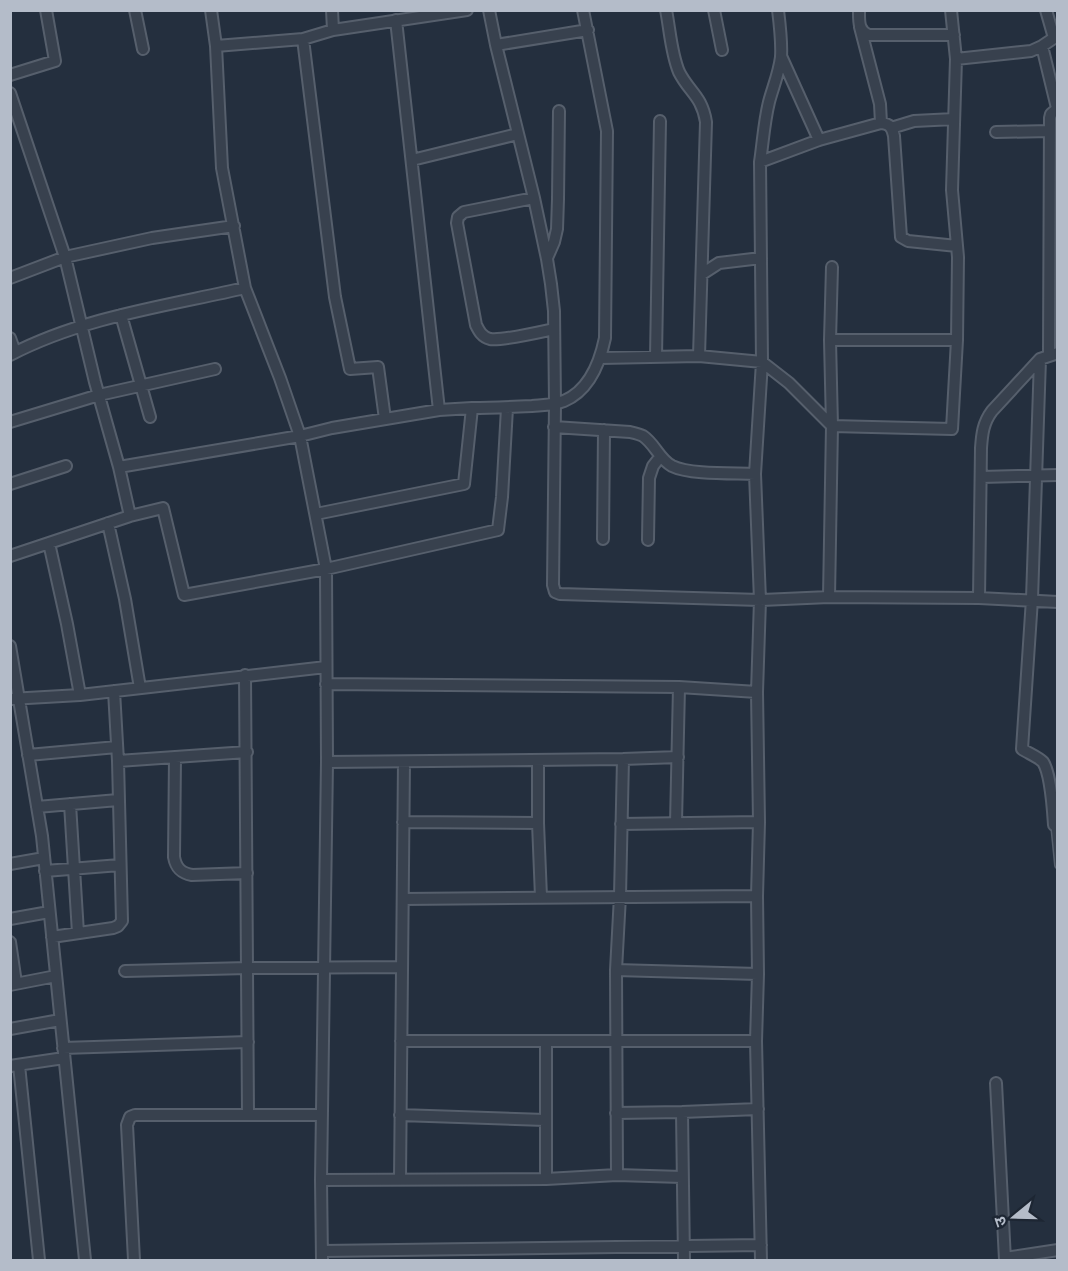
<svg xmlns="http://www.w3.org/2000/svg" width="1068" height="1271" font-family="Quicksand,'Noto Sans Devanagari',sans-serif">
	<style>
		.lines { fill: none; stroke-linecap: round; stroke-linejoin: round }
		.service-casing { stroke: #565f6c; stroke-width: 8 }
		.minor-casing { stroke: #565f6c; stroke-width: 14 }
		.service { stroke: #38414e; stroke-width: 5 }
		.minor { stroke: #38414e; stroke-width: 10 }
	</style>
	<rect width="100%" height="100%" fill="#242f3e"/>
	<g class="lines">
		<defs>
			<path id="service" d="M1054 825 1058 865"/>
			<path id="minor" d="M135 10 143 49
				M211 10 216 46
				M332 10 333 30
				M489 10 496 45 534 198 547 259 551 284 554 311 555 404 553 585 555 592 560 594 760 600 829 597 979 598 1058 602
				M666 10C670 30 671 53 679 72 689 92 702 96 706 122L699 356
				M714 10 722 50
				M859 10C859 21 858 31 869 35H954
				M951 10 956 59 952 190 958 257 957 340
				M1046 10 1054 38 1058 37
				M860 27 880 104 881 123
				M303 39 335 297 350 369 378 367 385 419
				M496 45 588 30
				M1042 46 1057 108
				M781 56 819 140
				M956 59 1031 51 1042 46 1054 38
				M10 75 55 61 46 10
				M10 93 65 257 95 382 119 467 300 436 332 428 439 410 396 20
				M891 128 914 121 954 119
				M996 132 1050 131
				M412 160 518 134
				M760 162 819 140 881 123C890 124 892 127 894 136L901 237 908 241 957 246
				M534 198 464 212 458 217 457 223 476 325C479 331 482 337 490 339 501 341 540 332 554 329
				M547 258 554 242 557 229 558 199 559 111
				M702 274 719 263 761 258
				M10 278 65 257 152 238 234 226
				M121 315 150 417
				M10 338 15 352
				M10 355C83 317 166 306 245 288
				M1049 355 1050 118 1051 114 1058 108
				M656 357 660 121
				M601 358 699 356 762 362 789 383 832 426 952 429 957 340H830
				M1040 359 1032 599 1022 749C1028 753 1038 757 1043 762 1051 774 1053 810 1054 825
				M472 408C492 408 512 407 532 406 543 405 554 405 564 401 590 390 600 362 605 338L607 131 583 10
				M10 422 99 395 215 369
				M554 427 630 432C634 433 639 434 643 436 655 444 659 459 672 466 690 475 734 473 755 474
				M119 467 130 516 163 508 184 595 326 569 498 530 502 497 507 408
				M981 477 1058 475
				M10 484 66 466
				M316 514 464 484 472 408 439 410
				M108 523 125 599 140 688
				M603 539 604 430
				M648 540 649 478 653 466 660 457
				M49 543 67 624 80 695
				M10 556 130 516
				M829 597 832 426 830 340 832 267
				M979 598 981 448C982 434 983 423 992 411L1040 359 1058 353
				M10 646 42 836 85 1260
				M245 675 248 1115
				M326 684 679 687 757 692
				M10 699 80 695 326 667
				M28 755 117 747
				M175 757 174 857C176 868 181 873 192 875L247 873
				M538 760V823L541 897
				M118 761 247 752
				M327 762 623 759 678 757
				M70 804 78 933
				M37 807 118 800
				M403 822 538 823
				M676 823 679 687
				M621 824 759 822
				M10 864 44 858
				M45 871 120 865
				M403 899 757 896
				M10 919 49 912
				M52 937 113 928 118 926 122 921 118 761 114 691
				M10 942 16 983
				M616 970 758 974
				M125 971 248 968 402 967
				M10 985 56 976
				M10 1029 60 1020
				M401 1041H756
				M63 1048 248 1042
				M19 1065 39 1260
				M10 1066 64 1058
				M996 1083 1005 1260
				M682 1112 684 1260
				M616 1113 682 1112 758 1109
				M400 1115 545 1120
				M617 1175 616 970 620 896 623 759
				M400 1179 404 762
				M546 1179V1042
				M321 1180 546 1179 617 1175 682 1177
				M322 1251 761 1245
				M1005 1258 1058 1250
				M134 1260 127 1125 130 1117 135 1115H322
				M322 1260 321 1180 327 762 326 569 300 436 280 378 245 288 222 168 216 46 303 39 333 30 467 10
				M761 1260 756 1041 758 974 757 896 759 822 757 692 760 600 755 474 762 362 760 162C763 142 764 122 769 102 773 87 779 73 781 57 782 42 780 26 778 10"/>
		</defs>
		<use href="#service" class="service-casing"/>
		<use href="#minor" class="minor-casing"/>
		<use href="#service" class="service"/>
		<use href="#minor" class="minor"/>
	</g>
	<rect width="1068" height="1271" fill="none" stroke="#b4bcc9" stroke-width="24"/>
	<g transform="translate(1014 1217) rotate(251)" stroke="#1d2633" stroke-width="4.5" paint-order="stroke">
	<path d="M0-4.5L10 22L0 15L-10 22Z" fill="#b4bcc9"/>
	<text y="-9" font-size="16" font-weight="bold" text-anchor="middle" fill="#b4bcc9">उ</text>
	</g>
</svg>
